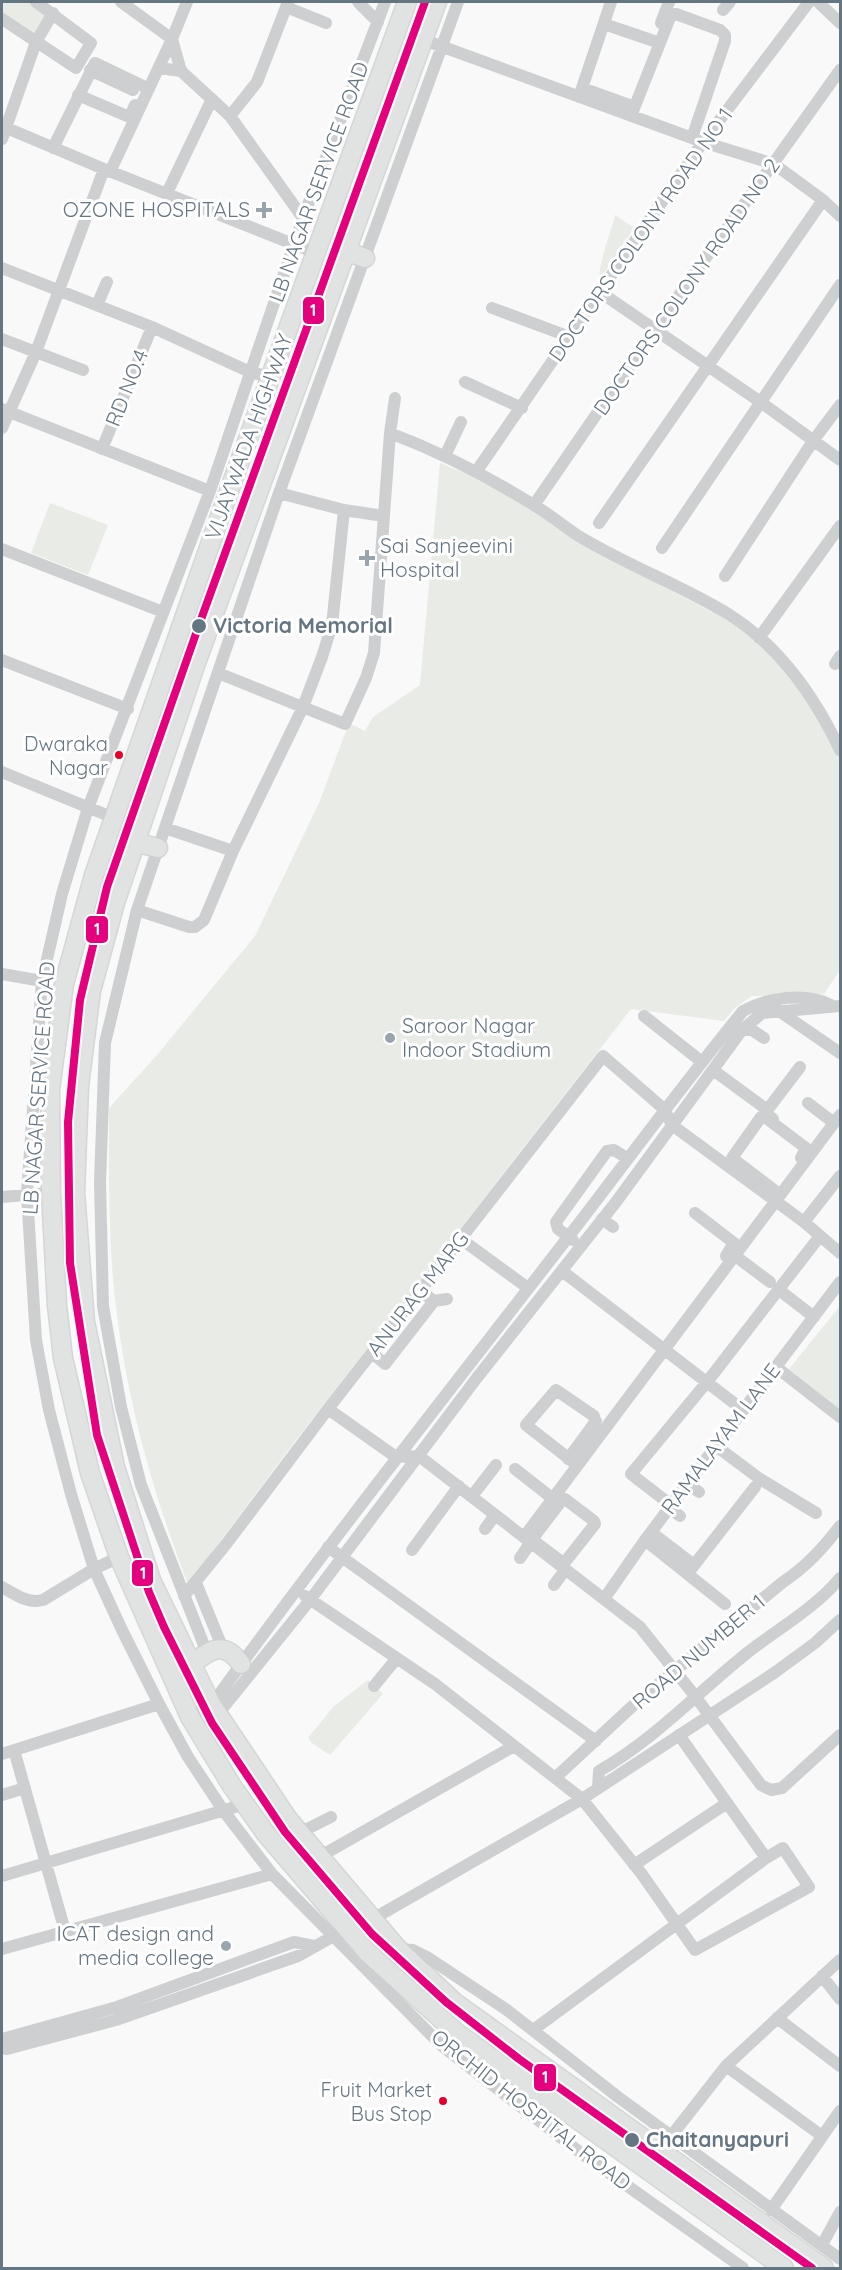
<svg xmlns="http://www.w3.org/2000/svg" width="842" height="2270" font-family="Quicksand,sans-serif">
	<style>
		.green { fill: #e8ebe6 }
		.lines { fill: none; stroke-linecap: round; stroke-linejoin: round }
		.highway-casing { stroke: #d5d6d6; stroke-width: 21 }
		.minor { stroke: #cecfd0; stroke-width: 12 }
		.highway { stroke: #e1e2e2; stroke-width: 18 }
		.metro-1-casing { stroke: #fff; stroke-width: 12 }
		.metro-1 { stroke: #e5007d; stroke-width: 8 }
		.poi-dot { fill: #99a4ac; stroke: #fff; stroke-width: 2 }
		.stop-dot { fill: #657683; stroke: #fff; stroke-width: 2 }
		.bus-dot { fill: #e4002b; stroke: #fff; stroke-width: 2 }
		.labels { text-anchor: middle; stroke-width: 6; stroke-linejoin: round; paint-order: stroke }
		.bus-label { font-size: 20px; fill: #657683; stroke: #fff; text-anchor: end }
		.street-label { font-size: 21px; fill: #657683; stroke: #fff }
		.poi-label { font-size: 21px; fill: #657683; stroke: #fff; text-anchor: end }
		.stop-label { font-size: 21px; font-weight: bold; fill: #657683; stroke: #fff; text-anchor: start }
		.line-badge { stroke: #fff; stroke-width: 2 }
		.badge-label { font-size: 16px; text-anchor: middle; font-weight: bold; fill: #fff }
	</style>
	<rect width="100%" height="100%" fill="#f9f9f9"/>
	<path class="green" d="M2 2H33L49 13 35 37 2 15Z
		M615 215 634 228 599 281C599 260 610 236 615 215Z
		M440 463 472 476 556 521 572 536 679 595 739 626 797 679 840 755V970L824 994 752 996 735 1008 724 1021 631 1009 296 1440 188 1584C152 1492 126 1397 115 1299 108 1236 109 1172 109 1108L157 1055 255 936 319 803 349 723 365 731 373 717 420 685Z
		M50 503 108 525 88 575 31 553Z
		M840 1306V1411L789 1369Z
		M368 1680 383 1694 330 1755 312 1743 308 1738 334 1706Z"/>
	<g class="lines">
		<defs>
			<path id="highway" d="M407 2 225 502 114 818 94 875 64 984 50 1090 51 1193 57 1305 63 1358 90 1473 119 1557 190 1717 232 1786 266 1834 367 1952 457 2033 784 2268
				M437 2 196 663 115 903 91 991 79 1086 75 1192 85 1322 115 1467 151 1580 211 1704 288 1819 398 1949 454 2002 824 2268
				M345 251 365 258
				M134 842 158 848
				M192 1664C211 1649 224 1640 241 1664"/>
		</defs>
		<use href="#highway" class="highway-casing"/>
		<path class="minor" d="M121 2 172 39 181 71
			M358 2 378 22
			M385 2 303 218 210 491 88 808 62 894 42 981 27 1194 36 1340 49 1410 71 1494 94 1569 122 1630 159 1704 188 1757 223 1810 272 1874 442 2046 581 2153 743 2268
			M818 2 840 23
			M286 7 326 23
			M723 10 730 2
			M2 19 76 68 91 43 36 2
			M661 23 669 2
			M604 24 654 41
			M424 40 703 142 774 164 823 200 840 216
			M159 68 181 71 230 116 303 218
			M90 70 133 90
			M582 88 629 105
			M78 95 127 116 131 114 135 105
			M579 97 611 2
			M230 116 257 82 288 2
			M631 116 671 15 676 14 720 30 725 35V41L692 138
			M2 126 104 169 316 253
			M2 139 36 42 53 13
			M53 148 95 63 149 89
			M110 172 172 39 187 2
			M167 193 212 99
			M2 268 152 327 250 372 270 377
			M600 292 762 403 840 460
			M97 305 107 282
			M492 308 570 337
			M2 339 83 370
			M465 382 522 408
			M2 409 210 491
			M2 428 36 352 104 169
			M390 433C440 452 487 476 532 504 548 513 562 525 577 535 626 565 681 585 730 615 780 647 815 697 840 750
			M102 449 152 327
			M445 456 461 422
			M476 472 703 142 809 2
			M279 493 344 510 384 516
			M534 505 655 329 840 70
			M599 523 823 200
			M662 548 840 285
			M2 549 163 612
			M725 576 813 441 840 405
			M759 638 840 526
			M2 660 128 709
			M835 664 840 656
			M218 673 345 724 366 678 374 653 390 433 395 398
			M2 772 114 818
			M165 828 233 851
			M137 910 189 927H195L204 920 233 851 303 707 322 657 332 625 344 510
			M2 974 42 981
			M779 1011 840 1053
			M644 1016 702 1062
			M739 1028 742 1030H752L764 1038
			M713 1070 762 1106
			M808 1103 834 1123
			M773 1119 765 1113 800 1067
			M774 1190 732 1158 761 1117 766 1118 806 1148 801 1158
			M2 1197 51 1193
			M695 1213 734 1243 726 1256
			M602 1219 613 1227
			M804 1222 840 1176
			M461 1239 528 1288
			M573 1240 558 1229 556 1222 607 1151 614 1150 627 1158
			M734 1255 770 1282
			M562 1271 743 1410
			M783 1293 814 1317
			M434 1301 447 1299
			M372 1353 385 1364 434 1301 420 1291
			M776 1367 840 1417
			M328 1409 396 1457 419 1456 640 1627 695 1696 761 1785 771 1790 782 1788 840 1735
			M716 1446 760 1479 816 1513
			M568 1459 596 1421
			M577 1465 526 1425 556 1390 594 1416
			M515 1469 552 1498
			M688 1484 699 1492
			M472 1496 496 1465
			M565 1499 594 1521 595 1524 565 1562H562L534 1541 533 1538 562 1500Z
			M671 1505 631 1474 707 1382 820 1236
			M669 1508 680 1516
			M485 1529 495 1515
			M651 1532 694 1565
			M524 1537 840 1115
			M645 1540 725 1604
			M328 1547 596 1741
			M412 1550 459 1486
			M520 1558 531 1542
			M688 1573 755 1487
			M196 1583 223 1649
			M554 1585 565 1570
			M2 1587C15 1594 27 1604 43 1600L94 1569 119 1557
			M184 1596 227 1543 328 1409 603 1056 664 1109 672 1125 804 1222 840 1253
			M305 1596 435 1684 582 1799 641 1873 695 1950 809 1887 783 1848 766 1858 679 1735
			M604 1599 645 1540 840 1282
			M207 1653 141 1485 121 1407 103 1306 100 1182 105 1043 137 910 279 493 458 2
			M374 1686 397 1658
			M190 1717 215 1700C329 1543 450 1390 569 1236 627 1161 683 1084 743 1011 768 997 806 992 831 1005
			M196 1728 222 1709 310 1600 476 1379 616 1202 742 1030 762 1013 840 1006
			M14 1750 65 1931
			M2 1754 159 1704
			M555 1778 638 1701 783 1582C807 1566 823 1548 840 1526
			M598 1788 599 1771C655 1739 697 1693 747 1653 779 1628 814 1609 840 1578
			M2 1795 25 1788
			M299 1833 331 1817
			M319 1857 514 1746
			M634 1865 727 1803
			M2 1876 245 1804
			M371 1920 582 1799 774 1673 815 1643 840 1620
			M2 1949 272 1874
			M398 1949 413 1950 427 1957 507 2010 618 2097 840 2259
			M822 1976 840 1999
			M777 2018 840 2066
			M533 2030 766 1858
			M2 2039 117 2007 294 1942 314 1946
			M2 2048 7 2049 116 2020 298 1956 339 1933
			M726 2066 822 2136
			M672 2135 726 2066 840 1960
			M771 2210 840 2111
			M822 2245 840 2212"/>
		<use href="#highway" class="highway"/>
		<defs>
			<path id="metro-1" d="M425 2 199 625 107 887 80 1000 68 1122 70 1263 97 1435 149 1592 164 1627 212 1723 285 1832 372 1934 446 2002 519 2059 812 2268"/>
		</defs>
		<use href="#metro-1" class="metro-1-casing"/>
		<use href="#metro-1" class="metro-1"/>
	</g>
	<g class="poi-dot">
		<path d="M261 201h6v6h6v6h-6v6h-6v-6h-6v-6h6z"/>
		<path d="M364 549h6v6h6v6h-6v6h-6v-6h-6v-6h6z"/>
		<circle cx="390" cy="1038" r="6"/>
		<circle cx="226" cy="1946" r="6"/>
	</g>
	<g class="stop-dot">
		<circle cx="199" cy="626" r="8"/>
		<circle cx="632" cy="2140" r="8"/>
	</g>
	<g class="bus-dot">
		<circle cx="119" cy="755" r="5"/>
		<circle cx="443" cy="2101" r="5"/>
	</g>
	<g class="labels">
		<g class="bus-label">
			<text x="108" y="751">Dwaraka<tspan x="108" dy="24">Nagar</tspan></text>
			<text x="432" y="2097">Fruit Market<tspan x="432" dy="24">Bus Stop</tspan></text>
		</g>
		<g class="street-label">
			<text transform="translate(319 182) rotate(-70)" y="7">LB NAGAR SERVICE ROAD</text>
			<text transform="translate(641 235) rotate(-55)" y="7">DOCTORS COLONY ROAD NO 1</text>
			<text transform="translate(687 287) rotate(-55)" y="7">DOCTORS COLONY ROAD NO 2</text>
			<text transform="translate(127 388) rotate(-68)" y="7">RD NO.4</text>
			<text transform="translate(249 437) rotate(-70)" y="7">VIJAYWADA HIGHWAY</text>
			<text transform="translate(39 1088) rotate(-86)" y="7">LB NAGAR SERVICE ROAD</text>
			<text transform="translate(418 1294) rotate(-52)" y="7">ANURAG MARG</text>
			<text transform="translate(721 1439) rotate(-53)" y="7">RAMALAYAM LANE</text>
			<text transform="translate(699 1652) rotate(-40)" y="7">ROAD NUMBER 1</text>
			<text transform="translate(531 2110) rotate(38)" y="7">ORCHID HOSPITAL ROAD</text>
		</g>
		<g class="poi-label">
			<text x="250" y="217">OZONE HOSPITALS</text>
			<text x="380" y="553" text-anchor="start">Sai Sanjeevini<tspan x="380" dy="24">Hospital</tspan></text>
			<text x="402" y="1033" text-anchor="start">Saroor Nagar<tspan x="402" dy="24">Indoor Stadium</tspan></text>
			<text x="214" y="1941">ICAT design and<tspan x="214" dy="24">media college</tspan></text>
		</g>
		<g class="stop-label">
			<text x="213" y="633">Victoria Memorial</text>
			<text x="646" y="2147">Chaitanyapuri</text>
		</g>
	</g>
	<g class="line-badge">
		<rect x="302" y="296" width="23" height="29" rx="6" fill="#e5007d"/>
		<rect x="85" y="915" width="24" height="29" rx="6" fill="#e5007d"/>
		<rect x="131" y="1559" width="23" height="28" rx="6" fill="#e5007d"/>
		<rect x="533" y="2063" width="24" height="29" rx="6" fill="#e5007d"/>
	</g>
	<g class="badge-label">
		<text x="313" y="316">1</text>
		<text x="97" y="935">1</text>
		<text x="143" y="1579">1</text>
		<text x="545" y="2083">1</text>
	</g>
	<rect width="842" height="2270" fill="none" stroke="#657683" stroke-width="6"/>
</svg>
